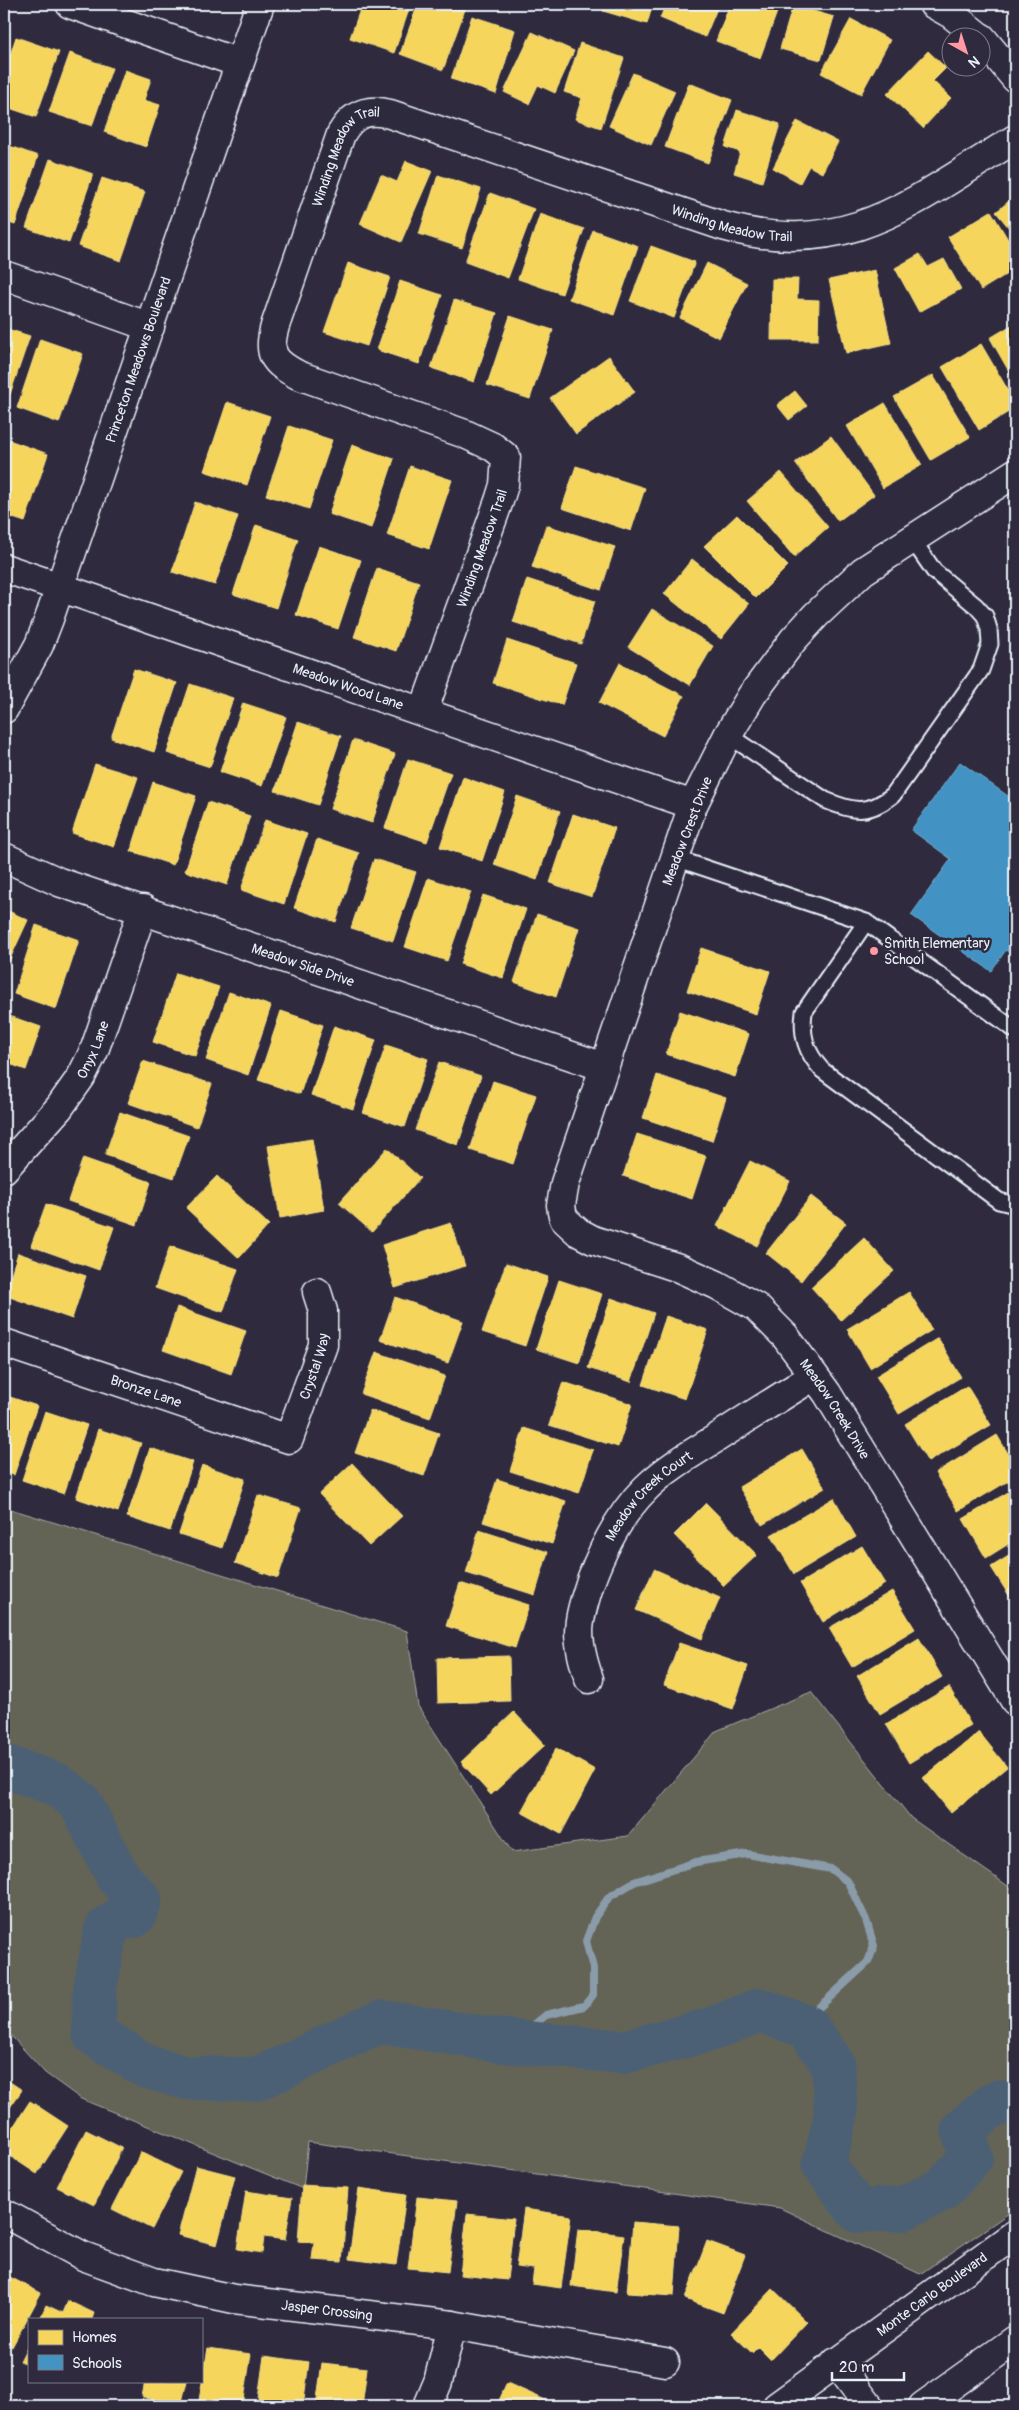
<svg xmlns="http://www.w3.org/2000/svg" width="1019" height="2410" font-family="Pangolin,sans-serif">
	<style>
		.green { fill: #646456; stroke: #a6aaa7 }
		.homes { fill: #f6d55c; stroke: #f2dd8b }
		.schools { fill: #4393c3; stroke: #74afd3 }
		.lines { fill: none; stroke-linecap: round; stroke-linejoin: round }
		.stream { stroke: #8a9ba9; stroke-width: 8 }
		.river { stroke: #4b6175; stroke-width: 44 }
		.service-casing { stroke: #e8f1f8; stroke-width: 19 }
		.minor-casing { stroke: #e8f1f8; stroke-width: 31 }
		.secondary-casing { stroke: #e8f1f8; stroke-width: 31 }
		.service { stroke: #2f2a3d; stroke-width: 15 }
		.minor { stroke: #2f2a3d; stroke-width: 28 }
		.secondary { stroke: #2f2a3d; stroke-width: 28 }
		.poi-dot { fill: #ff9aa2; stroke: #2f2a3d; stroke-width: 2 }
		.labels { text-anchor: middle; stroke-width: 5; stroke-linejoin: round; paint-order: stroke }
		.street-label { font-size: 14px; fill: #e8f1f8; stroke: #2f2a3d }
		.poi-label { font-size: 14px; fill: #e8f1f8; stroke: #2f2a3d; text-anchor: start }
	</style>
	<rect width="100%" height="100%" fill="#2f2a3d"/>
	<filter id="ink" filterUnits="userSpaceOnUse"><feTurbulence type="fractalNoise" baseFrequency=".02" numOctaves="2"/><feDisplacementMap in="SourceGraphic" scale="10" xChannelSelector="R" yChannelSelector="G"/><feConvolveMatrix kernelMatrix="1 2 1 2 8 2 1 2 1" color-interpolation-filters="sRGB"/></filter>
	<g filter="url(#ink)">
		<path class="green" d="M4 1507 407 1631 418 1706 512 1852 628 1836 716 1731 811 1692 911 1818 1015 1891V2209L920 2274 780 2208 308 2142 303 2189 81 2099 45 2073 4 2028Z"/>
		<path class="homes" d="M362 4H411L394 53 350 38Z
			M418 4H467L443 70 400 54Z
			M605 4H653L647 24 603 11Z
			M666 4H719L705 37 660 18Z
			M730 4H780L760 58 716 41Z
			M793 5 834 17 821 60 780 49Z
			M472 16 515 30 496 94 451 79Z
			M851 19 890 40 861 94 821 73Z
			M532 32 574 51 555 93 538 85 529 104 504 92Z
			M16 37 59 52 36 117 6 107 10 96 4 94V73Z
			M580 43 624 58 601 128 575 119 582 98 564 92Z
			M928 51 946 68 933 81 951 98 923 128 887 94Z
			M70 53 112 68 92 126 49 112Z
			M125 70 151 79 144 100 160 105 146 147 104 132Z
			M633 73 675 91 651 145 609 126Z
			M689 83 732 100 708 163 665 147Z
			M737 110 780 124 762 182 734 173 740 152 725 147Z
			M797 121 838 142 822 173 809 166 800 183 773 168Z
			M4 144 38 156 15 225 4 221Z
			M50 159 93 174 69 243 26 228Z
			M406 161 432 171 401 242 360 224 381 175 397 182Z
			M438 175 481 189 462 248 419 234Z
			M102 178 145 192 121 261 78 246Z
			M490 193 534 209 508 278 465 262Z
			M1015 196V235L996 212Z
			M991 211 1015 251V269L981 290 948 237Z
			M540 214 584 229 562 294 518 279Z
			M593 230 638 246 614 315 569 299Z
			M651 246 695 262 674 318 630 301Z
			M920 254 928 267 944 259 961 289 919 312 895 268Z
			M348 263 390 277 367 346 324 332Z
			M707 263 747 283 719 338 680 318Z
			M875 270 891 343 846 353 829 280Z
			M772 279H798L797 299 819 300 818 340H771Z
			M400 281 442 295 419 364 377 350Z
			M454 300 497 313 474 382 431 368Z
			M510 316 553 330 530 399 487 385Z
			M1015 323V382L990 338Z
			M4 328 30 336 6 406 4 405Z
			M40 339 83 354 59 423 17 408Z
			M981 344 1015 402V408L979 430 942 367Z
			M609 356 635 392 576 434 550 398Z
			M933 375 970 437 931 460 894 397Z
			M795 391 807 406 789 420 777 405Z
			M227 402 270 416 247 485 204 471Z
			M885 403 922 465 883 488 847 426Z
			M289 426 332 440 309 509 266 495Z
			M831 436 874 495 838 521 795 463Z
			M6 439 48 454 25 522 4 515V445Z
			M352 445 394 459 371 528 329 514Z
			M410 466 452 480 429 549 387 535Z
			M576 466 645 488 631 531 562 508Z
			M781 472 828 527 794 557 747 501Z
			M195 502 238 516 215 585 172 572Z
			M737 515 788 566 756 598 704 546Z
			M256 525 298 539 276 608 233 594Z
			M546 525 615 547 601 590 532 567Z
			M319 546 361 560 338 629 296 615Z
			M692 559 749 604 721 639 664 594Z
			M377 568 419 582 396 651 354 637Z
			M527 579 595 601 581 644 513 622Z
			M652 609 713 646 690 685 628 647Z
			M507 640 576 663 562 705 493 683Z
			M620 663 684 696 663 736 599 703Z
			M134 669 177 683 154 752 111 738Z
			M190 684 233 698 210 767 167 753Z
			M243 703 286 717 262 786 220 772Z
			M298 722 341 736 318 805 275 791Z
			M353 740 395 754 372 823 330 809Z
			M408 759 451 773 427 842 385 828Z
			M95 764 138 777 114 847 72 833Z
			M463 777 505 792 482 861 440 847Z
			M153 782 196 796 173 865 131 851Z
			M517 796 560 811 537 880 494 865Z
			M208 802 250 816 227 885 185 871Z
			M573 814 615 828 592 897 550 883Z
			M265 820 307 834 284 904 241 890Z
			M317 839 359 853 336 922 294 908Z
			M374 859 416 872 393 941 351 928Z
			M428 878 471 892 447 961 405 947Z
			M483 895 526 909 503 978 460 964Z
			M4 909 28 920 4 972Z
			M537 914 579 928 556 997 514 982Z
			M36 925 79 940 56 1009 14 994Z
			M701 948 770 971 756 1014 687 991Z
			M176 973 219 987 195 1056 153 1042Z
			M229 992 271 1006 248 1075 206 1060Z
			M281 1011 323 1025 300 1094 258 1080Z
			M680 1011 749 1034 735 1077 666 1054Z
			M4 1014 41 1027 26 1070 4 1062Z
			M334 1026 376 1040 353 1109 311 1095Z
			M386 1045 428 1059 405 1127 363 1113Z
			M143 1061 212 1084 197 1127 128 1103Z
			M439 1062 481 1076 458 1145 415 1130Z
			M657 1075 726 1098 712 1141 643 1118Z
			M493 1081 536 1095 513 1164 470 1150Z
			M120 1112 189 1136 174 1178 105 1155Z
			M637 1134 706 1156 692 1199 623 1176Z
			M312 1139 324 1210 280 1218 268 1146Z
			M387 1148 420 1178 372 1232 339 1203Z
			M83 1158 151 1182 137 1225 68 1201Z
			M750 1161 790 1181 757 1246 717 1226Z
			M217 1176 269 1225 239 1258 186 1208Z
			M811 1196 846 1223 801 1281 766 1253Z
			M46 1204 114 1227 99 1270 31 1246Z
			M451 1223 465 1266 395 1288 382 1245Z
			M864 1238 894 1271 841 1320 811 1287Z
			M170 1246 238 1269 223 1312 155 1288Z
			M18 1253 86 1276 72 1319 4 1295Z
			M506 1263 548 1277 525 1346 482 1332Z
			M559 1280 602 1294 579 1363 536 1349Z
			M909 1292 932 1330 870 1368 847 1329Z
			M395 1297 463 1321 448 1363 380 1340Z
			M611 1298 654 1313 631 1382 588 1368Z
			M177 1307 246 1331 231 1374 163 1350Z
			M666 1316 708 1330 685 1399 643 1385Z
			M938 1338 961 1377 899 1414 876 1376Z
			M376 1352 445 1376 430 1418 361 1394Z
			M563 1382 632 1404 618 1447 549 1425Z
			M967 1386 991 1425 928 1462 905 1424Z
			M4 1395 37 1406 14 1475 4 1472Z
			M370 1410 439 1433 424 1476 355 1453Z
			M45 1411 87 1425 64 1494 22 1480Z
			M524 1428 593 1450 579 1493 510 1471Z
			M98 1429 141 1443 118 1512 76 1498Z
			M997 1435 1015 1465V1477L958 1511 935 1473Z
			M150 1448 193 1462 170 1531 127 1517Z
			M802 1449 825 1488 762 1525 739 1487Z
			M352 1463 402 1516 369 1546 319 1494Z
			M202 1465 245 1479 222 1548 179 1534Z
			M497 1479 566 1501 552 1544 483 1522Z
			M1015 1488V1540L986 1558 963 1519Z
			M258 1495 301 1508 278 1578 235 1563Z
			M834 1498 856 1537 794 1574 771 1535Z
			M706 1503 757 1555 724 1586 674 1535Z
			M479 1530 548 1552 535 1595 466 1573Z
			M862 1546 885 1584 823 1622 800 1583Z
			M1015 1552V1605L991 1567Z
			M654 1569 720 1598 702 1639 636 1610Z
			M460 1583 529 1605 515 1648 446 1626Z
			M892 1591 915 1629 852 1667 829 1628Z
			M919 1638 942 1677 880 1714 857 1676Z
			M679 1643 748 1666 733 1709 664 1685Z
			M509 1656 510 1701 438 1703 437 1658Z
			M949 1687 971 1725 909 1763 886 1724Z
			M514 1712 545 1745 491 1795 461 1762Z
			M979 1732 1007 1767 951 1813 923 1778Z
			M556 1748 595 1770 561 1834 521 1812Z
			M4 2078 22 2090 4 2116Z
			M30 2101 68 2126 37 2174 4 2152V2141Z
			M86 2130 122 2148 94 2205 57 2187Z
			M141 2152 181 2172 152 2229 112 2209Z
			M196 2166 235 2176 217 2245 178 2235Z
			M302 2185 348 2188 342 2262 312 2260 314 2243 298 2241Z
			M359 2188 406 2195 396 2265 349 2259Z
			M246 2191 292 2198 285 2240 264 2237 262 2253 237 2249Z
			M417 2197 457 2201 448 2272 408 2268Z
			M524 2209 571 2216 561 2288 532 2284 534 2269 516 2267Z
			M467 2214 514 2219 507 2280 460 2275Z
			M633 2222 679 2226 674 2296 627 2293Z
			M578 2229 624 2235 616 2292 571 2286Z
			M707 2241 745 2255 723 2313 685 2299Z
			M4 2274 41 2293 12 2347 4 2343Z
			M773 2289 807 2322 771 2360 758 2347 752 2353 731 2333Z
			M68 2301 94 2313 92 2319H40L46 2305 63 2313Z
			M29 2343V2365L20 2361Z
			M208 2348 251 2354 243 2406H198Z
			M264 2356 309 2362 303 2406H257Z
			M322 2363 367 2368 362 2406H316Z
			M145 2381H187L181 2406 142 2397Z
			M507 2383 550 2402 549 2406H483L486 2400 497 2405Z
			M4 2395 21 2406H4Z"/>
		<path class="schools" d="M960 762 1015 801V957L1006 950 991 971 911 915 951 859 911 830Z"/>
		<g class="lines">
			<path class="stream" d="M513 2042 546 2015 584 2006 593 1995V1968L586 1941 595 1917 609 1897 634 1882 696 1862 747 1854 831 1869 848 1882 866 1920 874 1946 868 1962 815 2011 807 2027"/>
			<path class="river" d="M4 1766 56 1784 80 1802 118 1877 140 1900 134 1916 122 1917 106 1929 94 1995V2034L147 2067 187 2078 255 2079 280 2069 365 2028 382 2022 503 2041 624 2052 709 2030 760 2010 807 2027 833 2064 836 2115 824 2165 858 2211 902 2209 943 2189 971 2157 963 2129 996 2102 1015 2103"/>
			<defs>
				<path id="service" d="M728 735 825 800C853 812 868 815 893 795L981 670 990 644 989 629 985 616 976 606 934 571 912 539
					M675 858 866 922 1015 1030
					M866 922 804 1012C801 1036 806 1052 822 1070L999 1201 1015 1205"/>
				<g id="minor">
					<path d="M70 4 239 63"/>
					<path d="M933 4 951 14 981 38"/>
					<path d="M982 38 1015 78"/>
					<path d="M4 275 150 327"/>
					<path id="s1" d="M1015 473 863 571 816 615 793 640 752 695 728 735 693 805 565 1183 561 1205 562 1212 564 1219 578 1232 593 1240 679 1268 717 1285 756 1307 785 1336 827 1393 1015 1701"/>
					<path id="s2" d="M4 568 693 805"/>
					<path id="s3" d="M4 709 39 645 49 619 260 4"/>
					<path id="s4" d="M423 712 499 501 504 485 506 457 493 447 465 434 298 375C273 362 267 354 275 326L341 134C353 113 368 108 390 114L723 226C848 261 914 200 1015 139"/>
					<path id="s5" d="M4 857 59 882 604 1067"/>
					<path id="s6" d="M4 1169 59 1108 81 1077 94 1051 143 909"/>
					<path id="s7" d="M4 1343 289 1439 323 1345V1311L317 1292"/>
					<path id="s8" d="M589 1679C574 1635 577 1623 591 1580 603 1548 620 1514 645 1489 666 1468 693 1453 718 1437 750 1416 782 1396 814 1376"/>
					<path id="s9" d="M4 2213 83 2256 154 2282 234 2299 452 2325 665 2362"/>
					<path d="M836 2362 869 2406"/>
					<path d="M428 2406 438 2382 452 2325"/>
				</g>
				<g id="secondary">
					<path id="s10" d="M777 2406 1015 2234"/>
					<path d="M923 2406 1015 2340"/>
				</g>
			</defs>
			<use href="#service" class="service-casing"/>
			<use href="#minor" class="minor-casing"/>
			<use href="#secondary" class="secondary-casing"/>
			<use href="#service" class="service"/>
			<use href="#minor" class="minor"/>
			<use href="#secondary" class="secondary"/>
		</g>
	</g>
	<circle class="poi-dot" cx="874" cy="951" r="5"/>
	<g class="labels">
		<g class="street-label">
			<text dy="5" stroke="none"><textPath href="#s4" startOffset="744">Winding Meadow Trail</textPath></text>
			<text dy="5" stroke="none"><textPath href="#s4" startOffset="1176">Winding Meadow Trail</textPath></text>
			<text dy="5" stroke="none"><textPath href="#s3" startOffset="375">Princeton Meadows Boulevard</textPath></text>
			<text dy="5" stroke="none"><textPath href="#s4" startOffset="174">Winding Meadow Trail</textPath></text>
			<text dy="5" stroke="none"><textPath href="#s2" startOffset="364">Meadow Wood Lane</textPath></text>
			<text transform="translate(687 831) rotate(-69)" y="5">Meadow Crest Drive</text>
			<text dy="5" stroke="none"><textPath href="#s5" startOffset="318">Meadow Side Drive</textPath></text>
			<text dy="5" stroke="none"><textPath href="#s6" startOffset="150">Onyx Lane</textPath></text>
			<text dy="5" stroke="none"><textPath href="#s7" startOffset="378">Crystal Way</textPath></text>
			<text dy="5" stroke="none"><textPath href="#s7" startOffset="150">Bronze Lane</textPath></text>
			<text dy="5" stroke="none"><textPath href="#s1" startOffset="1251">Meadow Creek Drive</textPath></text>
			<text dy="5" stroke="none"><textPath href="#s8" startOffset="206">Meadow Creek Court</textPath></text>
			<text dy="5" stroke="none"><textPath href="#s10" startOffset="191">Monte Carlo Boulevard</textPath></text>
			<text dy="5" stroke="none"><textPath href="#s9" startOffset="341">Jasper Crossing</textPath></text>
		</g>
		<g class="poi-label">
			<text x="884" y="948">Smith Elementary<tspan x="884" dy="16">School</tspan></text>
		</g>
	</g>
	<rect width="1019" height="2410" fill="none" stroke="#2f2a3d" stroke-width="20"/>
	<rect x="10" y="10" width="999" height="2390" fill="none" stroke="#e8f1f8" stroke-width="2" filter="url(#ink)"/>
	<rect x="28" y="2318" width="175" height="65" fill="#2f2a3d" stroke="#797a88"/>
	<rect x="38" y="2330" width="25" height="15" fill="#f6d55c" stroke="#797a88"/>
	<text x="72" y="2342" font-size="15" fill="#e8f1f8">Homes</text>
	<rect x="38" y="2355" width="25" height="15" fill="#4393c3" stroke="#797a88"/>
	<text x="72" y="2368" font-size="15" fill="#e8f1f8">Schools</text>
	<g transform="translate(966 52) rotate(141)"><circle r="24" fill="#2f2a3d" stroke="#797a88"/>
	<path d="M0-4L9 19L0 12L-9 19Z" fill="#ff9aa2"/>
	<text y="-8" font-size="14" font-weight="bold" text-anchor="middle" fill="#e8f1f8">N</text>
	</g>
	<path d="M832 2372v8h72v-8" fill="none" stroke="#e8f1f8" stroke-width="2.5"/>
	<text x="839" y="2372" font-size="15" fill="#e8f1f8" stroke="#2f2a3d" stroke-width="4" paint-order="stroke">20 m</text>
</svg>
